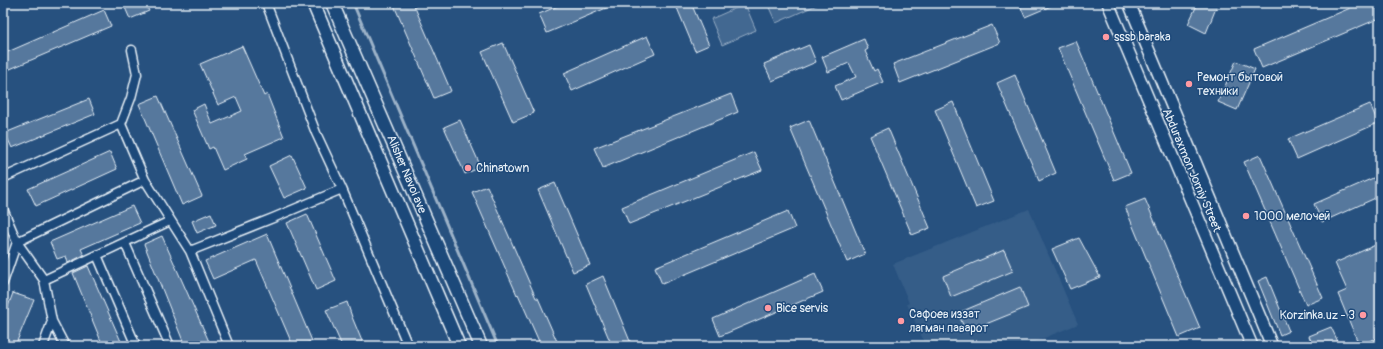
<svg xmlns="http://www.w3.org/2000/svg" width="1383" height="349" font-family="Pangolin,sans-serif">
	<style>
		.built { fill: #355d88 }
		.green { fill: #436891; stroke: #96acc4 }
		.lines { fill: none; stroke-linecap: round; stroke-linejoin: round }
		.stream { stroke: #9db3c9; stroke-width: 3 }
		.building { fill: #57789d; stroke: #e8f1f8 }
		.minor-casing { stroke: #e8f1f8; stroke-width: 11 }
		.tertiary-casing { stroke: #e8f1f8; stroke-width: 14 }
		.secondary-casing { stroke: #e8f1f8; stroke-width: 15 }
		.minor { stroke: #1f4a7a; stroke-width: 8 }
		.tertiary { stroke: #1f4a7a; stroke-width: 11 }
		.secondary { stroke: #1f4a7a; stroke-width: 12 }
		.poi-dot { fill: #ff9aa2; stroke: #1f4a7a; stroke-width: 1.5 }
		.labels { text-anchor: middle; stroke-width: 3; stroke-linejoin: round; paint-order: stroke }
		.poi-label { font-size: 12px; fill: #e8f1f8; stroke: #1f4a7a; text-anchor: start }
		.street-label { font-size: 12px; fill: #e8f1f8; stroke: #1f4a7a }
	</style>
	<rect width="100%" height="100%" fill="#27517f"/>
	<filter id="ink" filterUnits="userSpaceOnUse"><feTurbulence type="fractalNoise" baseFrequency=".025" numOctaves="2"/><feDisplacementMap in="SourceGraphic" scale="8" xChannelSelector="R" yChannelSelector="G"/><feConvolveMatrix kernelMatrix="1 2 1 2 8 2 1 2 1" color-interpolation-filters="sRGB"/></filter>
	<g filter="url(#ink)">
		<path class="built" d="M1029 209 1078 324 1025 346H926L907 304 909 303 893 264Z"/>
		<path class="green" d="M767 3H821L776 23Z
			M745 4 756 30 722 45 711 19Z"/>
		<g class="lines">
			<path class="stream" d="M353 3 498 346"/>
		</g>
		<path class="building" d="M123 3H145L149 11 130 19Z
			M393 3H413L451 91 434 98Z
			M565 3H618L547 33 539 14Z
			M675 3H691L709 45 695 51Z
			M1019 3H1058L1025 17Z
			M1198 3H1218L1206 33 1188 24Z
			M1362 3H1380V18L1262 68 1254 49Z
			M104 10 111 26 3 72V54Z
			M992 25 1000 43 900 83 893 64Z
			M647 36 655 54 572 91 564 73Z
			M864 39 868 49 865 51 874 71 877 69 883 82 841 100 835 86 856 77 849 63 828 72 822 57Z
			M1076 41 1131 173 1114 180 1058 48Z
			M503 43 534 113 513 122 482 52Z
			M809 45 816 62 772 81 764 64Z
			M242 46 264 96 267 94 284 137 245 154 247 159 223 170 213 147 209 149 192 110 204 104 212 124 242 111 236 97 218 105 200 64Z
			M1236 61 1255 69 1237 110 1218 102Z
			M1015 75 1056 173 1039 181 997 83Z
			M731 94 738 112 603 168 594 148Z
			M158 96 202 196 182 205 139 104Z
			M89 99 95 114 12 148 5 133Z
			M953 102 994 201 976 208 935 110Z
			M1370 104 1378 123 1297 159 1288 139Z
			M460 120 481 167 465 174 444 127Z
			M809 120 865 254 847 262 790 128Z
			M888 128 930 228 912 235 870 136Z
			M110 152 117 169 36 206 28 189Z
			M754 152 762 170 629 224 622 207Z
			M292 155 307 188 284 198 269 166Z
			M1260 155 1323 298 1306 305 1244 162Z
			M1380 175V196L1322 222 1314 204Z
			M555 183 590 265 573 272 538 190Z
			M487 186 536 298H538L559 346H541L518 294 517 295 472 192Z
			M1145 199 1200 328 1179 337 1125 207Z
			M132 206 140 223 81 249 84 255 68 263 66 256 57 259 50 242Z
			M788 211 795 228 662 284 655 267Z
			M211 213 216 225 197 233 192 221Z
			M307 214 336 281 316 290 287 223Z
			M267 234 312 341 300 346H293L256 260 213 279 205 261Z
			M162 236 211 346H185L144 244Z
			M1079 238 1100 277 1070 289 1052 249Z
			M1380 243V337L1359 345 1338 294 1347 290 1335 263Z
			M1004 250 1013 271 951 297 943 276Z
			M88 266 123 346H103L73 273Z
			M815 274 823 292 720 336 713 319Z
			M603 276 632 346H612L586 284Z
			M1267 277 1289 331 1280 335 1258 281Z
			M1020 287 1028 307 966 332 958 313Z
			M13 293 34 300 15 346H3V320Z
			M347 302 352 317 364 346H342L326 310Z
			M1331 327 1340 346H1313L1309 336Z"/>
		<g class="lines">
			<defs>
				<path id="minor" d="M266 3 316 133 342 189 408 346
					M132 50 137 74 131 98 121 124 145 180 190 251 273 218 342 189
					M3 178 121 124
					M3 209 17 242 44 280 52 321 65 346
					M125 243 170 346
					M190 251 229 346
					M97 255 136 346
					M44 280 170 221
					M3 283 17 242 145 180
					M43 346 52 321"/>
				<path id="tertiary" d="M1108 3 1252 346
					M1129 3 1272 346"/>
				<path id="secondary" d="M313 3 459 346
					M332 3 481 346"/>
			</defs>
			<use href="#minor" class="minor-casing"/>
			<use href="#tertiary" class="tertiary-casing"/>
			<use href="#secondary" class="secondary-casing"/>
			<use href="#minor" class="minor"/>
			<use href="#tertiary" class="tertiary"/>
			<use href="#secondary" class="secondary"/>
		</g>
	</g>
	<g class="poi-dot">
		<circle cx="1106" cy="37" r="4"/>
		<circle cx="1189" cy="84" r="4"/>
		<circle cx="468" cy="168" r="4"/>
		<circle cx="1246" cy="216" r="4"/>
		<circle cx="768" cy="308" r="4"/>
		<circle cx="1363" cy="315" r="4"/>
		<circle cx="901" cy="321" r="4"/>
	</g>
	<g class="labels">
		<g class="poi-label">
			<text x="1114" y="41">sssb baraka</text>
			<text x="1197" y="81">Ремонт бытовой<tspan x="1197" dy="14">техники</tspan></text>
			<text x="476" y="172">Chinatown</text>
			<text x="1254" y="220">1000 мелочей</text>
			<text x="776" y="312">Bice servis</text>
			<text x="909" y="318">Сафоев иззат<tspan x="909" dy="14">лагман паварот</tspan></text>
			<text x="1355" y="319" text-anchor="end">Korzinka.uz - 3</text>
		</g>
		<g class="street-label">
			<text transform="translate(1192 170) rotate(67)" y="4">Abduraxmon Jomiy Street</text>
			<text transform="translate(407 174) rotate(67)" y="4">Alisher Navoi ave</text>
		</g>
	</g>
	<rect width="1383" height="349" fill="none" stroke="#1f4a7a" stroke-width="16"/>
	<rect x="8" y="8" width="1367" height="333" fill="none" stroke="#e8f1f8" stroke-width="1.5" filter="url(#ink)"/>
</svg>
